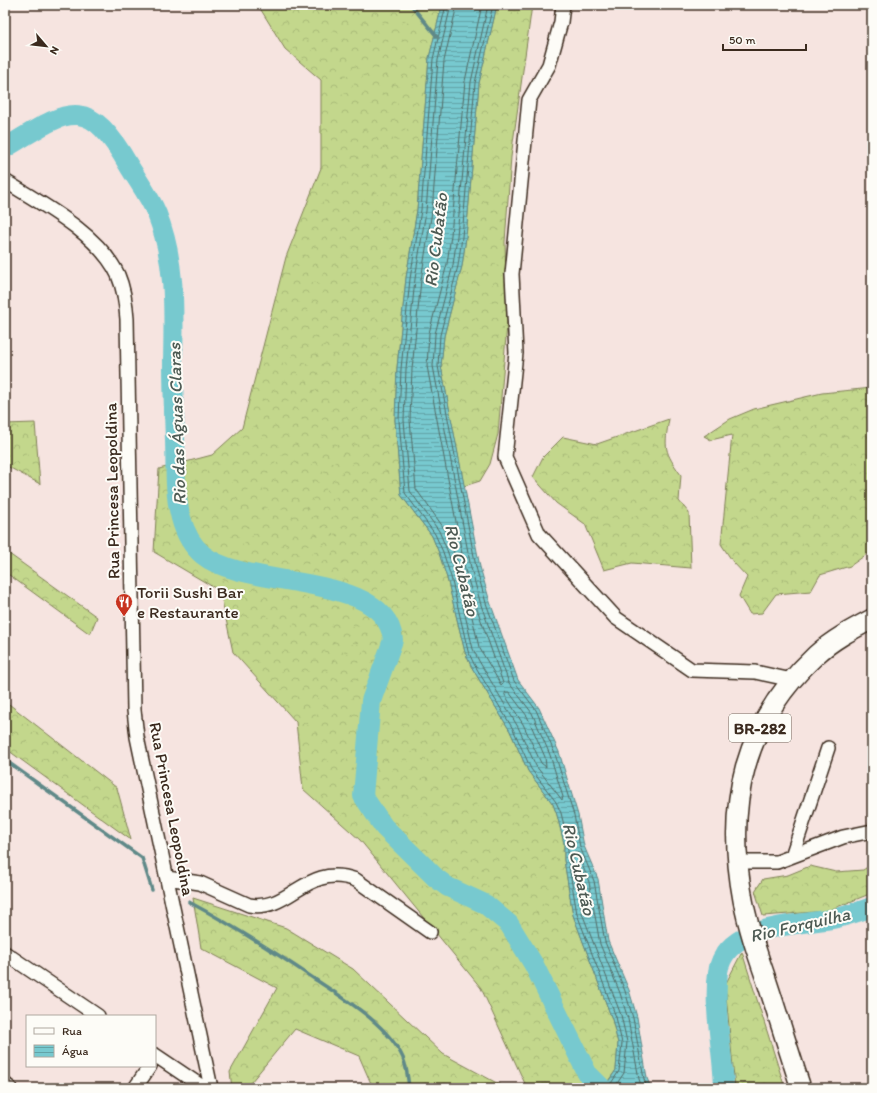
<svg xmlns="http://www.w3.org/2000/svg" width="877" height="1093" font-family="Itim,sans-serif">
	<style>
		.forest { fill: url(#forest-crowns); stroke: #7f8055 }
		.water { fill: url(#water-rules); stroke: #5f8988 }
		.lines { fill: none; stroke-linecap: round; stroke-linejoin: round }
		.shore { stroke: #536a65; stroke-width: 1 }
		.stream { stroke: #5f8988; stroke-width: 3.5 }
		.river { stroke: #77c9cf; stroke-width: 20 }
		.minor-casing { stroke: #3b2a1e; stroke-width: 16 }
		.highway-casing { stroke: #3b2a1e; stroke-width: 22 }
		.minor { stroke: #fdfcf7; stroke-width: 13 }
		.highway { stroke: #fdfcf7; stroke-width: 19 }
		.labels { text-anchor: middle; stroke-width: 4; stroke-linejoin: round; paint-order: stroke }
		.shield { fill: #fdfcf7; stroke: #75695f; stroke-width: 1 }
		.shield-label { font-size: 16px; font-weight: bold; fill: #3b2a1e }
		.street-label { font-size: 17px; fill: #3b2a1e; stroke: #fdfcf7 }
		.poi-label { font-size: 17px; fill: #3b2a1e; stroke: #fdfcf7; text-anchor: start }
		.water-label { font-size: 18px; font-style: italic; fill: #4d5a53; stroke: #fdfcf7 }
	</style>
	<defs>
		<pattern id="forest-crowns" width="20" height="18" patternUnits="userSpaceOnUse"><rect width="20" height="18" fill="#c3d78c"/><path d="M2 6a3 3 0 1 1 6 0M12 15a3 3 0 1 1 6 0" fill="none" stroke="#a8b978"/></pattern>
		<pattern id="water-rules" width="6" height="5" patternUnits="userSpaceOnUse"><rect width="6" height="5" fill="#77c9cf"/><path d="M0 2.5h6" fill="none" stroke="#63a3a7"/></pattern>
	</defs>
	<rect width="100%" height="100%" fill="#f6e4e0"/>
	<filter id="ink" filterUnits="userSpaceOnUse"><feTurbulence type="fractalNoise" baseFrequency=".025" numOctaves="2"/><feDisplacementMap in="SourceGraphic" scale="8" xChannelSelector="R" yChannelSelector="G"/><feConvolveMatrix kernelMatrix="1 2 1 2 8 2 1 2 1" color-interpolation-filters="sRGB"/></filter>
	<g filter="url(#ink)">
		<path class="forest" d="M258 5H442L429 58 417 210 406 278 397 368 395 420 401 495 432 536 439 553 447 578 465 652 471 666 510 731 528 771 553 804 557 815 564 843V860L573 915 612 1019 618 1043 616 1070 603 1088H527L481 988 360 840 303 789 296 722 233 652 220 591 154 552 159 469 212 455 242 428 286 257 321 168V80L285 49Z
			M497 5H532L511 157 505 242 507 324 498 434 490 464 480 481 464 486 441 366 444 336 462 266 466 237 479 83Z
			M872 388V553L867 554 850 566 820 575 811 591 776 594 762 613 750 614 739 596 747 577 733 562 721 544 732 435 711 440 704 436 730 419 754 409 822 393Z
			M669 419C664 448 664 451 681 475L679 501 689 513 691 568 632 563 604 570 585 524 556 503 533 477 543 457 563 437 597 444Z
			M35 423 40 484 5 465V424Z
			M5 551 97 617 90 634 5 572Z
			M5 701 117 788 131 840 5 748Z
			M872 864V893L827 911 763 916 755 891 763 879 788 875 810 866 836 872 863 870Z
			M193 898 286 928 353 969 443 1054 506 1088H373L359 1056 295 1029 246 1088H232L230 1072 277 988 201 948Z
			M742 952 785 1088H735L725 985Z"/>
		<path class="water" d="M442 5H497L479 83 466 237 462 266 444 336 441 366 480 567 490 602 518 680 539 708 559 752 578 815 584 846 598 879 608 941 629 990 637 1017 647 1078 651 1088H604L616 1070 618 1043 612 1019 573 915 564 860V843L557 815 553 804 528 771 510 731 471 666 465 652 447 578 439 553 432 536 401 495 395 420 397 368 406 278 417 210 429 58Z"/>
		<g class="lines">
			<path class="shore" d="M446 5 433 59 421 210 410 279 401 369 399 420 405 493 435 534 443 552 451 577 468 651 474 664 513 729 531 769 556 802 561 813 568 842V860L577 914 616 1017 622 1043 619 1071 608 1088
				M451 5 438 60 426 211 415 279 406 369 404 420 410 491 439 531 447 550 456 576 473 649 479 661 518 727 536 766 562 800 563 797 550 755 532 713 509 683 481 605 471 568 433 366 435 334 453 265 457 236 471 82 488 5
				M457 5 444 61 432 211 421 280 412 369 410 420 416 489 446 531 462 574 479 647 501 685 503 683 476 606 465 570 427 366 429 333 447 264 451 235 465 81 482 5
				M493 5 475 83 462 237 458 266 440 335 438 366 476 567 486 603 514 681 536 710 555 754 574 815 580 847 594 881 605 942 625 991 633 1018 644 1079 647 1088
				M506 692H509L527 716 545 757 546 767 541 763 523 724 505 695Z
				M614 1088 624 1073 627 1042 621 1015 582 913 573 859 575 851 577 852 589 882 600 944 620 993 628 1019 639 1079 642 1088"/>
			<path class="stream" d="M411 5 438 38
				M5 760 142 858 152 890
				M189 902C232 925 273 951 313 978 343 998 388 1024 403 1058 407 1068 408 1078 409 1088"/>
			<path class="river" d="M5 148C68 110 87 92 129 166 138 181 150 197 157 214 176 262 174 311 173 361 173 387 174 414 175 440 176 465 174 493 181 518 185 533 191 545 203 555 245 590 387 571 393 640L371 701 363 796 384 827 436 878 448 887 485 904 509 924 534 965 587 1073 602 1088
				M724 1088C723 1051 713 1009 718 972 726 922 800 926 837 918 849 915 860 911 872 907"/>
			<defs>
				<path id="minor" d="M563 5 561 22 549 65 529 100 512 274 516 353 505 457 539 534 616 618 692 670 755 672 792 680
					M5 181C42 204 99 234 118 275 124 289 126 304 127 319L134 710 137 737 211 1088
					M792 856 828 748
					M738 862H777L843 837 872 831
					M167 878 200 883 249 905C292 912 305 862 356 880L430 932
					M5 953 98 1016
					M155 1055 204 1088
					M5 1084 10 1088
					M135 1088 150 1066"/>
				<path id="highway" d="M801 1088C789 1052 778 1015 766 979 757 953 748 927 743 900 725 804 743 723 816 655 832 640 853 629 872 619"/>
			</defs>
			<use href="#minor" class="minor-casing"/>
			<use href="#highway" class="highway-casing"/>
			<use href="#minor" class="minor"/>
			<use href="#highway" class="highway"/>
		</g>
	</g>
	<defs>
		<symbol id="restaurant-pin" viewBox="-11 -11 22 30"><path d="M0 17L-7.5 6A9.5 9.5 0 1 1 7.5 6Z" fill="#c8321e" stroke="#fdfcf7"/><path d="M-5-6h1v4h1v-4h1v4h1v-4h1v5L-1.5 .5V6h-2V.5L-5-1ZM5-6V6H3V1.5H1.5Q1.5-4 5-6Z" fill="#fff"/></symbol>
	</defs>
	<g fill-rule="evenodd">
		<use href="#restaurant-pin" x="114" y="592" width="20" height="27"/>
	</g>
	<g class="labels">
		<rect class="shield" x="729" y="714" width="62" height="28" rx="3"/>
		<g class="shield-label">
			<text x="760" y="734">BR-282</text>
		</g>
		<g class="street-label">
			<text transform="translate(112 491) rotate(-91)" y="6">Rua Princesa Leopoldina</text>
			<text transform="translate(172 809) rotate(79)" y="6">Rua Princesa Leopoldina</text>
		</g>
		<g class="poi-label">
			<text x="137" y="598">Torii Sushi Bar<tspan x="137" dy="20">e Restaurante</tspan></text>
		</g>
		<g class="water-label">
			<text transform="translate(436 240) rotate(-83)" y="6">Rio Cubatão</text>
			<text transform="translate(177 424) rotate(-92)" y="6">Rio das Águas Claras</text>
			<text transform="translate(462 570) rotate(76)" y="6">Rio Cubatão</text>
			<text transform="translate(579 869) rotate(77)" y="6">Rio Cubatão</text>
			<text transform="translate(800 925) rotate(-13)" y="6">Rio Forquilha</text>
		</g>
	</g>
	<rect width="877" height="1093" fill="none" stroke="#fdfcf7" stroke-width="20"/>
	<rect x="10" y="10" width="857" height="1073" fill="none" stroke="#3b2a1e" stroke-width="1.5" filter="url(#ink)"/>
	<rect x="26" y="1015" width="130" height="52" fill="#fdfcf7" stroke="#afa8a0"/>
	<rect x="34" y="1028" width="20" height="6" fill="#fdfcf7" stroke="#afa8a0"/>
	<text x="62" y="1035" font-size="12" fill="#3b2a1e">Rua</text>
	<rect x="34" y="1045" width="20" height="12" fill="url(#water-rules)" stroke="#afa8a0"/>
	<text x="62" y="1055" font-size="12" fill="#3b2a1e">Água</text>
	<g transform="translate(46 46) rotate(118)" stroke="#fdfcf7" stroke-width="3" paint-order="stroke">
	<path d="M0-3L7 15L0 10L-7 15Z" fill="#3b2a1e"/>
	<text y="-6" font-size="11" font-weight="bold" text-anchor="middle" fill="#3b2a1e">N</text>
	</g>
	<path d="M723 44v6h83v-6" fill="none" stroke="#3b2a1e" stroke-width="2"/>
	<text x="729" y="44" font-size="12" fill="#3b2a1e" stroke="#fdfcf7" stroke-width="3" paint-order="stroke">50 m</text>
</svg>
